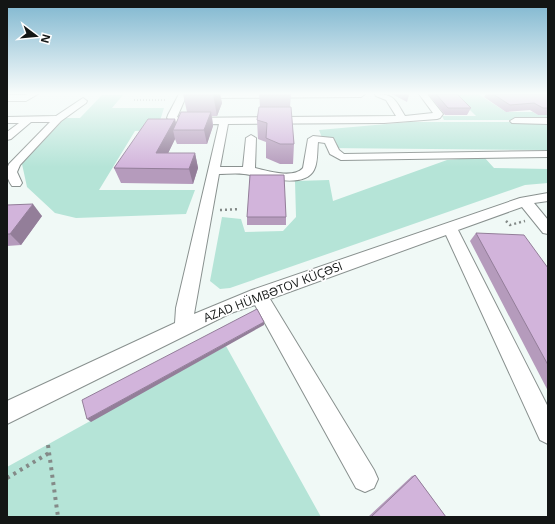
<svg xmlns="http://www.w3.org/2000/svg" width="555" height="524" font-family="'Open Sans',sans-serif">
	<style>
		.green { fill: #b5e4d7 }
		.lines { fill: none; stroke-linecap: round; stroke-linejoin: round }
		.minor-casing { stroke: #89918f; stroke-width: 2 }
		.path-far2 { stroke: #848a88; stroke-width: 1.5; stroke-dasharray: 1 2; stroke-linecap: butt }
		.path-far1 { stroke: #848a88; stroke-width: 2.5; stroke-dasharray: 2 3; stroke-linecap: butt }
		.path { stroke: #848a88; stroke-width: 4; stroke-dasharray: 3 4.5; stroke-linecap: butt }
		.minor { fill: #fff; fill-rule: evenodd }
		.wall { fill: #b59bbc }
		.shaded-wall { fill: #937e99 }
		.building { fill: #d2b4db; stroke: #937e99 }
		.labels { text-anchor: middle; stroke-width: 3.5; stroke-linejoin: round; paint-order: stroke }
		.street-label { font-size: 12px; fill: #131615; stroke: #fff }
	</style>
	<rect width="100%" height="100%" fill="#f0f9f6"/>
	<path class="green" d="M454 94H478L506 112H533L538 115H548V120H444L442 116H476Z
		M102 95H123L112 108H164L157 130 135 131 99 190H195L186 214 76 218 55 213 27 187 22 164 65 118H80Z
		M409 122H548V150L326 148 319 130Z
		M484 157 494 168 548 169V183L525 185 230 288 220 289 210 281 222 217 241 219 245 232 283 231 296 217 295 181 329 180 333 201 447 160Z
		M226 346 321 517H7V467Z"/>
	<g class="lines">
		<defs>
			<path id="minor" d="M28 94H38L26 101H7V95H25Z
				M179 94H187L178 115 177 117 179 118 396 116 386 100 376 96 375 94C395 94 395 100 405 116L433 113 419 94H427L443 114 440 118 437 119 384 123 228 124 220 167H243L246 138 251 135 256 138 255 168C268 171 293 179 303 168L308 139 313 136 333 138 339 150 344 154 548 151V157L341 160 330 154 325 143 318 142C317 150 318 163 314 170 304 190 261 176 244 174 235 173 227 174 219 174L194 314 252 290 520 198 548 193V201L534 203 548 220V234L543 233 522 207 458 230 548 407V444L540 440 446 235 270 299 374 470 378 479 374 488 365 492 356 488 255 305 231 313 7 424V401L175 323 176 308 219 124C206 124 176 128 167 118L168 115Z
				M197 94H365L361 97 200 98 197 97Z
				M83 98 87 101 86 103 61 121 20 165 17 172 22 183 20 186H12C7 179 5 172 9 164L50 122H31L11 139 7 140V132L19 123H7V117L56 116Z
				M515 118H548V124L512 123 510 121Z"/>
		</defs>
		<use href="#minor" class="minor-casing"/>
		<path class="path-far2" d="M134 100H167"/>
		<path class="path-far1" d="M220 210 240 209
			M506 221 510 225 525 221"/>
		<path class="path" d="M48 445 58 517
			M7 478 49 453"/>
		<use href="#minor" class="minor"/>
	</g>
	<path class="wall" d="M183 94H220L222 103 217 116H212L213 126 207 144H177L175 139 168 153H195L198 168 193 184 121 183 114 168 175 119 176 123 187 112Z
		M259 94H291L290 107 294 144 293 164H280L266 158V142L258 139 257 120 260 107Z
		M392 94H408L409 95 407 102Z
		M428 94H457L471 108 467 115H445Z
		M486 94H548V115H538L530 110 506 112 484 97Z
		M7 205 42 216 21 245 7 246Z
		M247 217H286V225H247Z
		M476 233 548 268V391L470 241Z
		M415 475 446 517H368L412 476Z"/>
	<path class="shaded-wall" d="M213 94H220L222 103 217 116Z
		M211 112 213 126 207 144 204 130Z
		M175 119 177 130H173L175 139 161 168 156 153Z
		M195 153 198 168 193 184 189 169Z
		M33 204 42 216 21 245 10 234Z
		M264 322V325L91 422 87 419Z"/>
	<path class="building" d="M436 94H457L471 108H448Z
		M493 94H548V108H543L534 103 510 105Z
		M259 107H291L294 144H280L266 138 267 123 257 120Z
		M181 112H211L204 130H173Z
		M148 119H175L156 153H195L189 169 114 168Z
		M250 175H284L286 217H247Z
		M33 204 10 234H7V205Z
		M476 233 524 235 548 268V365Z
		M257 309 264 322 87 419 82 400Z
		M415 475 446 517H371Z"/>
	<linearGradient id="sky" x2="0" y2="1"><stop stop-color="#7eb6cf"/><stop offset="0.56" stop-color="#f8fcfb"/><stop offset="1" stop-color="#f8fcfb" stop-opacity="0"/></linearGradient>
	<rect width="555" height="167" fill="url(#sky)"/>
	<g class="labels">
		<g class="street-label">
			<text transform="translate(273 292) rotate(-21)" y="4">AZAD HÜMBƏTOV KÜÇƏSI</text>
		</g>
	</g>
	<rect width="555" height="524" fill="none" stroke="#131615" stroke-width="16"/>
	<g transform="translate(36 36) rotate(106)" stroke="#ffffff" stroke-width="3" paint-order="stroke">
	<path d="M0-3L7 15L0 10L-7 15Z" fill="#131615"/>
	<text y="-6" font-size="11" font-weight="bold" text-anchor="middle" fill="#131615">N</text>
	</g>
</svg>
